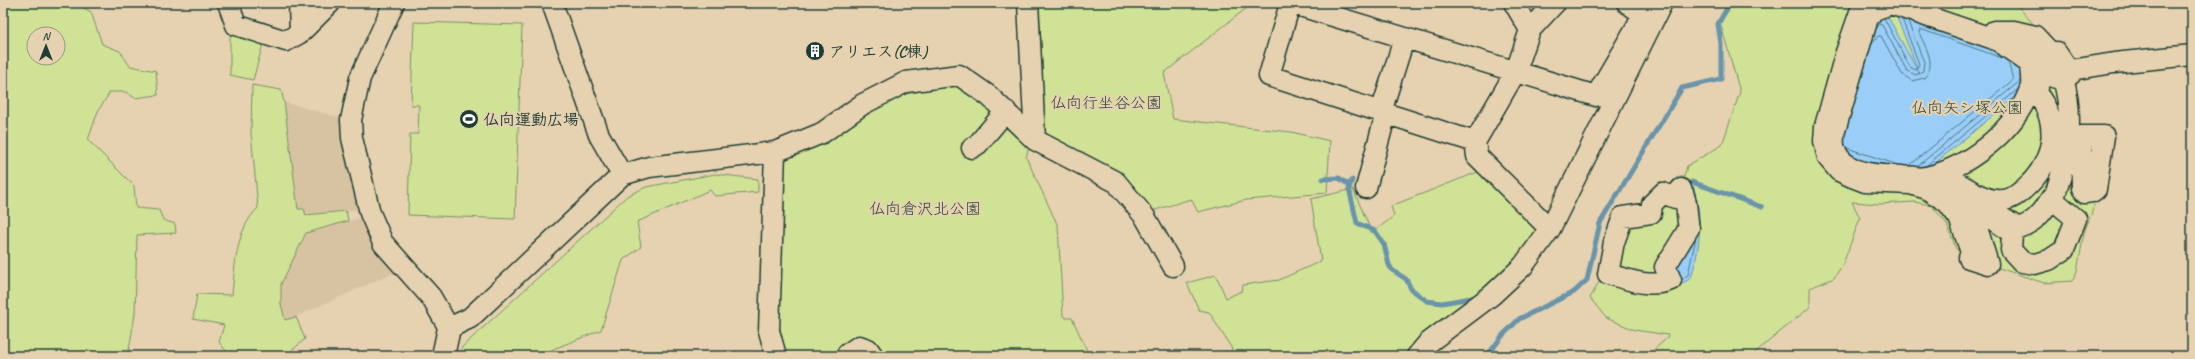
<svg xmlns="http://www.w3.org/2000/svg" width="2195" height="359" font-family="Caveat,'Klee One',sans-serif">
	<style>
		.built { fill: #d7c3a2 }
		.green { fill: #d0e296; stroke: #789065; fill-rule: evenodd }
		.water { fill: #9acef8; stroke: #6994aa }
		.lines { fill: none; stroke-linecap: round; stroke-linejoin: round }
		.shore { stroke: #507782; stroke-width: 1 }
		.stream { stroke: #6994aa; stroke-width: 5 }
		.street-casing { stroke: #1f3d34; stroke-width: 23 }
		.secondary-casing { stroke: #1f3d34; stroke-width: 25 }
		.street { stroke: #e6d2b0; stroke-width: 20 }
		.secondary { stroke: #e6d2b0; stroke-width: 22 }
		.labels { text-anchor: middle; stroke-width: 4; stroke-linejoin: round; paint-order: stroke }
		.poi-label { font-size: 16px; font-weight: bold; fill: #1f3d34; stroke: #e6d2b0; text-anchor: start }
		.park-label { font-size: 16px; fill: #284539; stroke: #e6d2b0 }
	</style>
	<rect width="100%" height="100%" fill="#e6d2b0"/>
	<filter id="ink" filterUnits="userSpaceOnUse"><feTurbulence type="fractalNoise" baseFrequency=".025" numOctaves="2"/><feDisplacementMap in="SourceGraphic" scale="8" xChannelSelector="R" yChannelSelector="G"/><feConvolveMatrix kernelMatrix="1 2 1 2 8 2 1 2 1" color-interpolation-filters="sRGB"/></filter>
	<g filter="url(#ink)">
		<path class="built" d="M284 102 342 118 360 209 305 215 298 209Z
			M363 217 398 271 286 321 281 304V284L306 233Z"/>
		<path class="green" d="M3 3H75L91 12 102 44 120 51 130 66 156 71 158 95 135 98 126 92H110L98 111 88 140 134 186 136 208 159 210 163 220 175 224 176 233 137 235 135 314 128 356H3ZM34 34H58V58H34Z
			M1039 3H1253L1164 73 1173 119 1291 132 1330 141 1327 193 1246 200 1198 212 1191 199 1152 211 1054 147 1045 131Z
			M1734 3H2015L2053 47 2078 129 2108 133 2099 193 2084 233 2077 271 2072 281 2044 283 1969 258 1956 249 1947 224 1931 205 1914 202 1879 204 1852 202 1860 218 1843 264 1834 278 1810 288V307L1751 356H1647L1667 338 1668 335 1635 330 1606 318 1590 298 1604 273 1609 244 1652 204 1677 177H1684L1687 166 1722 145 1740 92 1720 22Z
			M414 22 522 25 515 219 408 215 410 134H418L419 105H411Z
			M230 35 263 44 253 80 230 75Z
			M252 85 281 90 284 102 298 209H304L306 215 346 211 348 221 306 233 281 284V304L285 320 296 317 305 339 285 356H230L219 342 224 325 193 319 197 294 232 295C235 265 236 229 258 208L251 132Z
			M954 85 981 101 1030 144 1026 157 1058 226 1063 316 1066 318H1072L1089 355 787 356 779 325 782 156 888 97Z
			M1478 172 1540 229 1503 275 1442 321 1408 350 1405 356H1229L1232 349 1209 312 1199 310 1187 283 1216 275 1226 298 1242 291 1243 285 1279 280 1321 261 1311 199 1353 189 1372 233 1394 216 1391 206Z
			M715 174 758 179V192L715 196 710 190 637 222 641 247 623 260 601 330 536 356H459L462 347 627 196 646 187Z"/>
		<path class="water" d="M1891 3 2018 47 2031 84 1910 184 1828 158 1882 6 1920 75Z
			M1687 182H1692C1703 214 1701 246 1691 278L1680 285 1671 280Z"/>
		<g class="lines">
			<path class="shore" d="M1884 18 1910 67 1916 70 1919 64 1902 19
				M1877 28 1879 24 1882 25 1907 71 1916 75 1923 71 1924 62 1908 22
				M1872 44 1878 36H1881L1902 74 1912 81 1924 78C1938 65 1924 45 1919 32L1920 29 2002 58
				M1847 148 1898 165
				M1927 165 2017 90
				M1909 166 2013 80 2008 61
				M1918 166 2020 81
				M1682 279 1688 275 1696 237"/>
			<path class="stream" d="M1323 179 1339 178 1349 185
				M1352 180 1349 188 1357 223 1375 231 1384 244 1389 265 1392 270 1406 279 1411 289 1427 301 1442 303 1477 297
				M1692 182 1762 207
				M1487 356 1503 335 1519 319 1574 292 1587 280 1600 223 1682 88 1721 79V44L1718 24 1730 3"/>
			<defs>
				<path id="street" d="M228 3 236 25 286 41 300 33 299 3
					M394 3 360 78 351 120 352 138 370 213 383 243 431 297 449 328 470 318 622 175 649 167 775 152 822 133 863 104 906 82 959 75 989 96 1035 140 1116 182 1145 217 1173 266
					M552 3 599 135 622 175
					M1028 3 1035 140
					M1290 3 1596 96 1648 7
					M1627 3 1643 14
					M1868 3 1861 9 1845 55 1825 126 1824 141 1828 158 1839 171 1852 177 1865 182 1910 184 1927 189 1947 202 1959 218 1971 252 1969 258 1988 264 1976 224 1969 221C1961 200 1943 185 1920 178 1915 176 1908 177 1902 176 1880 175 1843 175 1835 149 1833 145 1834 139 1834 134L1868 18 1874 10 1891 4 1991 38 1994 31H2014L2035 36 2050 52H2056L2071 74C2064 81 2057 79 2048 75L2049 57C2035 44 2024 34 2004 37
					M1290 4 1269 76 1475 142 1516 71 1530 30 1514 3
					M1530 30 1555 3
					M300 33 330 3
					M2071 70 2114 63 2192 55
					M1381 112 1404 39
					M2081 136H2104L2096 189 2092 192 2085 193 2082 188Z
					M1475 142 1477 156 1550 229
					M972 148 978 144 1006 111
					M775 152 769 331 776 356
					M1920 178C1965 171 2017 130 2031 86 2032 79 2030 71 2030 64L1998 41 1991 38H1995
					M1935 183 1937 179 1947 177C1964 185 1983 202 2003 200 2011 200 2018 194 2024 189 2053 164 2062 125 2037 94 2039 81 2042 70 2033 59
					M1366 188 1386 113
					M1681 189C1688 200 1686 215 1689 228L1665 267 1671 280C1651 289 1627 279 1608 274L1614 242 1623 217 1651 213 1652 204 1663 193 1675 198Z
					M2053 200C2067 162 2075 118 2063 79
					M1969 221C1985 211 2000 223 2012 234L2011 250 2022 262 2035 264 2049 260 2064 250 2076 219 2051 198C2043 213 2034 223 2018 228L1990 210 1972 209
					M848 356 847 354 859 346 868 349 873 356
					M1417 356 1428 343 1492 295 1523 266 1550 229 1662 3"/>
				<path id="secondary" d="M443 356 449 328"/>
			</defs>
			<use href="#street" class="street-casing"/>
			<use href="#secondary" class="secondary-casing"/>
			<use href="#street" class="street"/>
			<use href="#secondary" class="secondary"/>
		</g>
	</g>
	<defs>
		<symbol id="building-disc" viewBox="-11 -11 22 22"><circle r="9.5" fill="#1f3d34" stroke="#e6d2b0"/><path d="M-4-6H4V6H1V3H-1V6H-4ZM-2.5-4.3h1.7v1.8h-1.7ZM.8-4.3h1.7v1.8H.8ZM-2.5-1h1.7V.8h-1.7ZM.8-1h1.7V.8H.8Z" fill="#fff"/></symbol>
		<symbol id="stadium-disc" viewBox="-11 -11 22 22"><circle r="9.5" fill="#1f3d34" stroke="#e6d2b0"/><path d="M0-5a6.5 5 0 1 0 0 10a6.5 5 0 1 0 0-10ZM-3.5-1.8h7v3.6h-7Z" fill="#fff"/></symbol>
	</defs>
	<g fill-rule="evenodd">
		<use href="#building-disc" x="804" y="40" width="22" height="22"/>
		<use href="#stadium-disc" x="458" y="108" width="22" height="22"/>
	</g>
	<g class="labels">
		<g class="poi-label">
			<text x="829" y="57">アリエス(C棟)</text>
			<text x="483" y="125">仏向運動広場</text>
		</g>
		<g class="park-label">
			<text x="1106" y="108">仏向行坐谷公園</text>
			<text x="1967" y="113">仏向矢シ塚公園</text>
			<text x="925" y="214">仏向倉沢北公園</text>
		</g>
	</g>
	<rect width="2195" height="359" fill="none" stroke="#e6d2b0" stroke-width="16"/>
	<rect x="8" y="8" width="2179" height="343" fill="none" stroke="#1f3d34" stroke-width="1.5" filter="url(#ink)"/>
	<g transform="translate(46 46)"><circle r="19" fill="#e6d2b0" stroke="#96967e"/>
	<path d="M0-3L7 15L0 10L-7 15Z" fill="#1f3d34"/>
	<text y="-6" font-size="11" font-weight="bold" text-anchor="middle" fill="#1f3d34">N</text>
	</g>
</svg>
